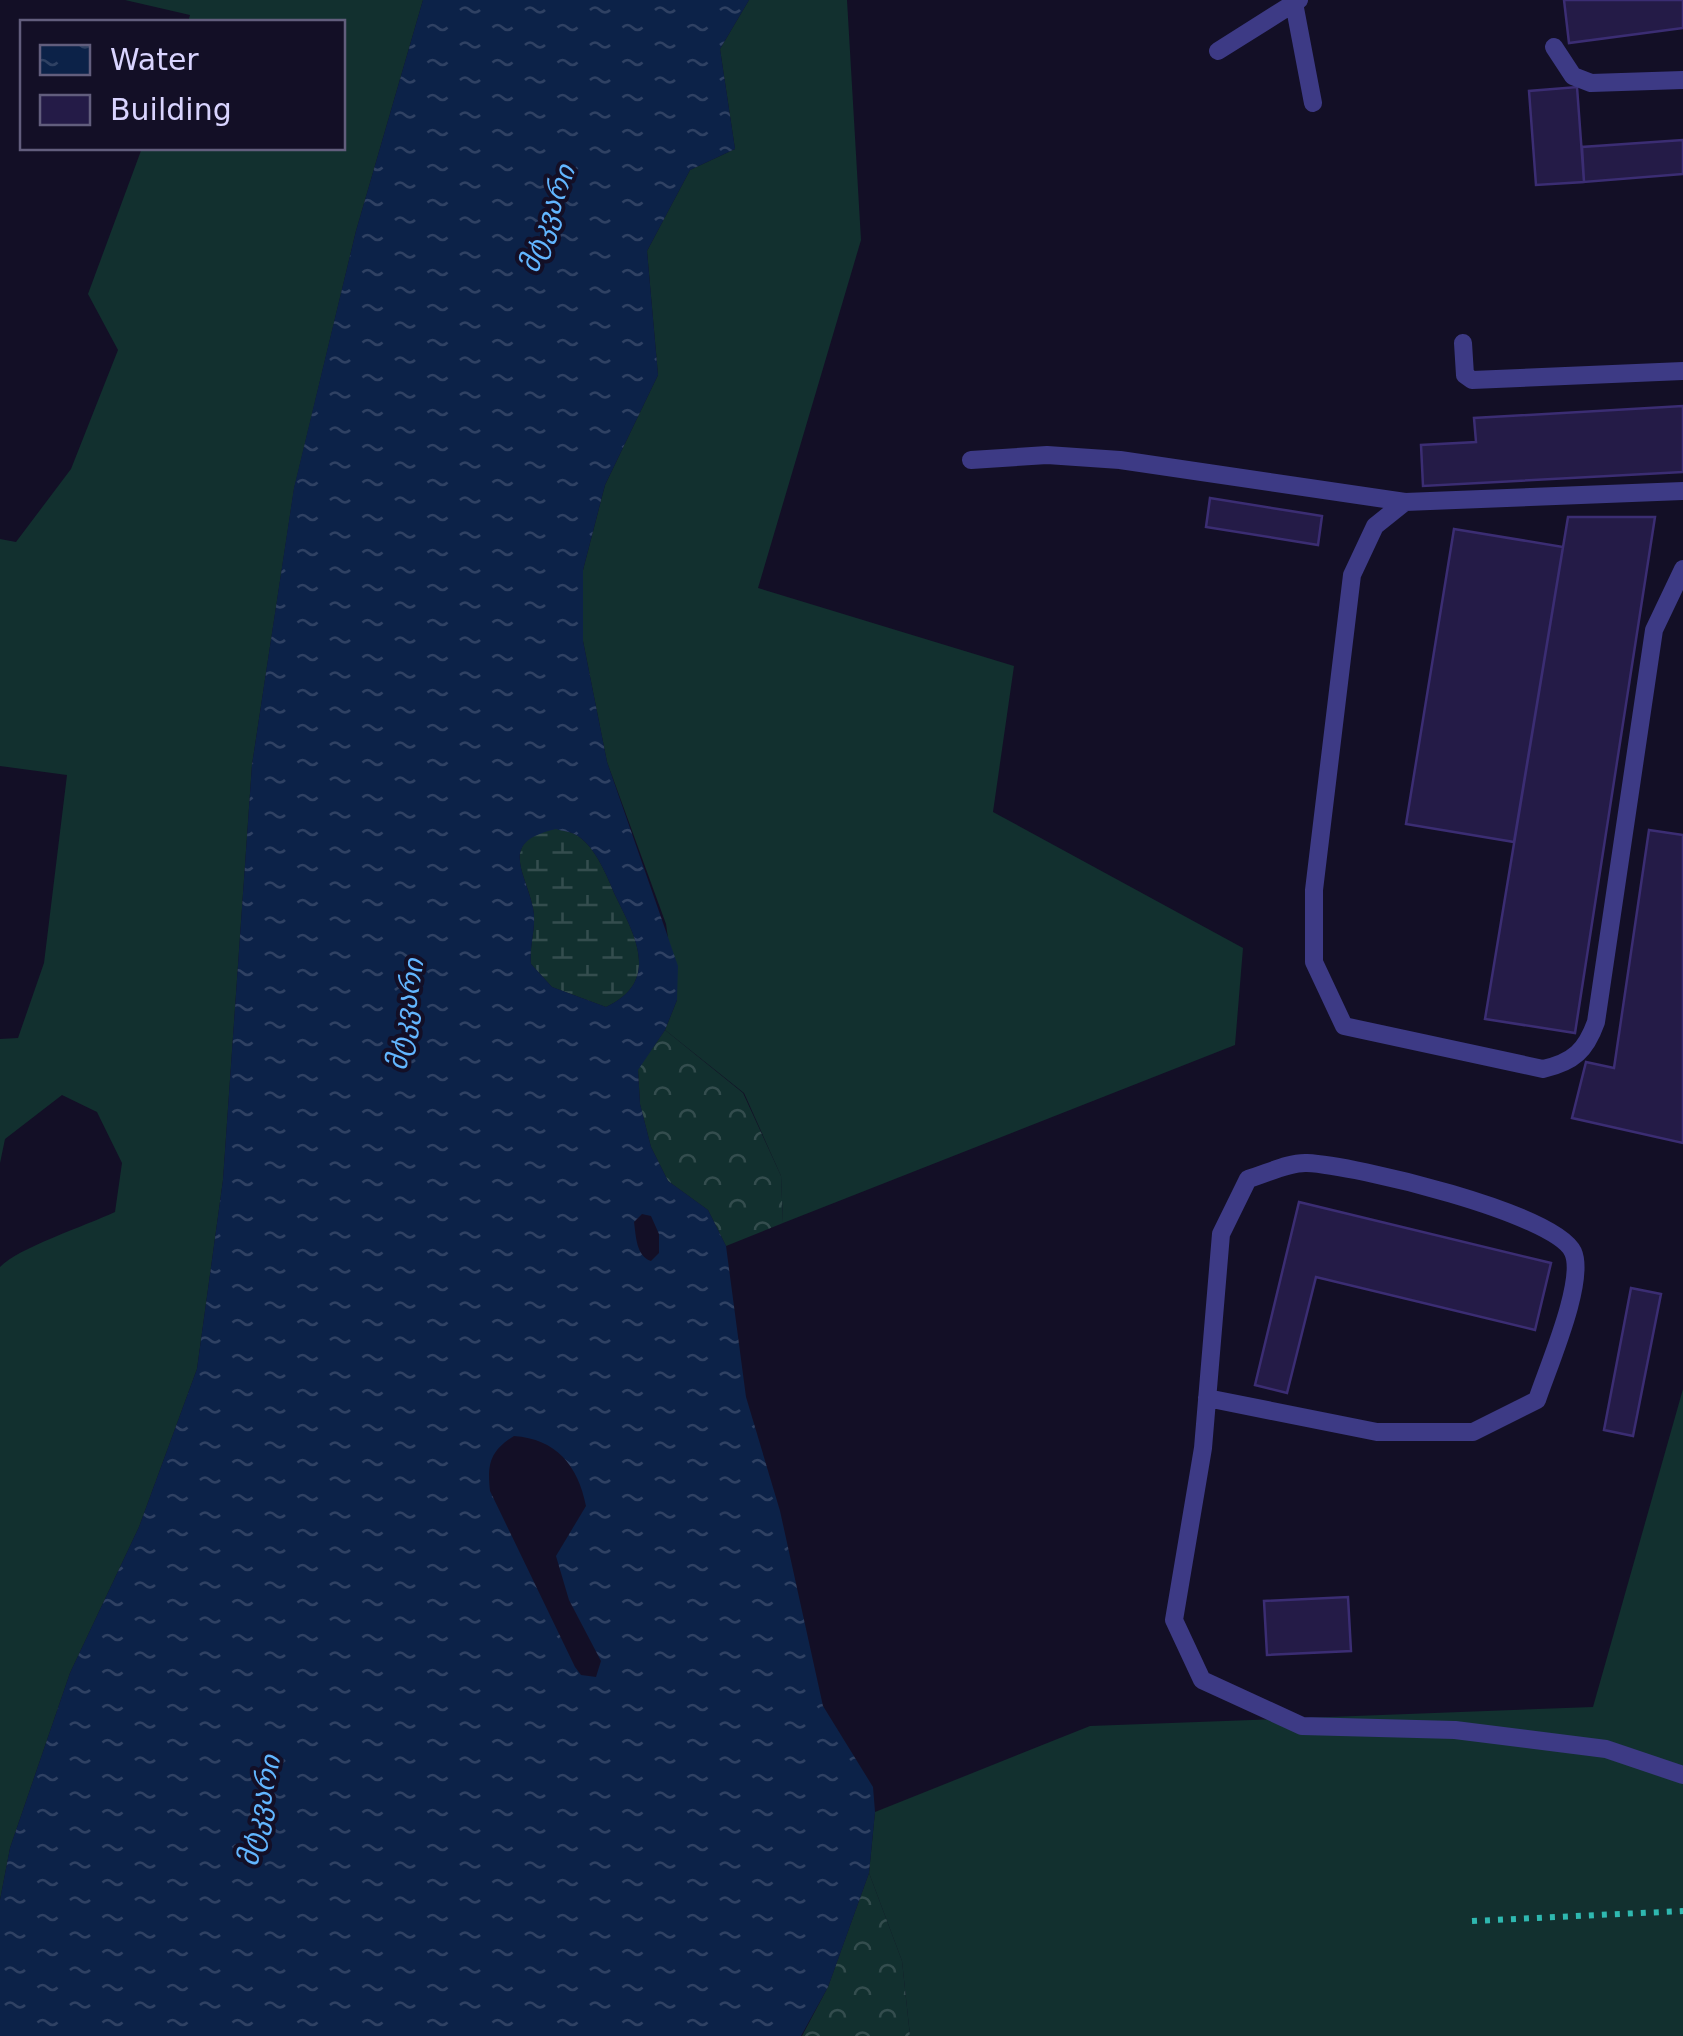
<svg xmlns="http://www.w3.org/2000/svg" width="1683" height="2036" font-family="'DejaVu Sans','Noto Sans Georgian',sans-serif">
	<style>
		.grass { fill: #12302f }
		.forest { fill: url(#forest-crowns) }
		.wetland { fill: url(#wetland-marsh) }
		.water { fill: url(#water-ripples); fill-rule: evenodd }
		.building { fill: #241b47; stroke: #3b2d73; stroke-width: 2.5 }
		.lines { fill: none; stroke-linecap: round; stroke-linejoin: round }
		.path { stroke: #2fb8b0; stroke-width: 6; stroke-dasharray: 5 8; stroke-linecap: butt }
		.service { stroke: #3d3a85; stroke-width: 18 }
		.labels { text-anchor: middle; stroke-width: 8; stroke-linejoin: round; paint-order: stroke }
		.water-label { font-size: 28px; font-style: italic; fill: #62b6ff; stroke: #130f26 }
	</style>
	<defs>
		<pattern id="forest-crowns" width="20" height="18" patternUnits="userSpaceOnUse" patternTransform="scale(2.5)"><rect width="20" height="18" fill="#12302f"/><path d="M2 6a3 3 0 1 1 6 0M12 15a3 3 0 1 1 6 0" fill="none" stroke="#344d4e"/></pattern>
		<pattern id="wetland-marsh" width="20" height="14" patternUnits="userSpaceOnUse" patternTransform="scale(2.5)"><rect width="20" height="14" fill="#12302f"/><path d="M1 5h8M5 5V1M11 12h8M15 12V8" fill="none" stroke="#344d4e"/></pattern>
		<pattern id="water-ripples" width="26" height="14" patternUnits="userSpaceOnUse" patternTransform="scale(2.5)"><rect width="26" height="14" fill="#0c2248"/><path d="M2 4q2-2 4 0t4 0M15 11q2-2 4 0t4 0" fill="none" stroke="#2f4163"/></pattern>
	</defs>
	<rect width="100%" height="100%" fill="#130f26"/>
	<path class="grass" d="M125 0H423L356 231 294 489 252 765 223 1180 197 1369 139 1527 70 1673 10 1848 0 1900V1267C18 1248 85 1226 115 1212L122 1163 97 1112 62 1095 5 1139 0 1163V1039L18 1038 44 963 67 775 0 766V539L16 542 71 469 118 350 88 294 142 148H342V22H188L190 15Z
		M749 0H847L861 240 758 588 1014 666 993 812 1243 948 1235 1045 783 1223 781 1176 744 1093 665 1030 677 1000 666 924 607 762 583 641V570L605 485 658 375 647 251 690 170 735 149 720 49Z
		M1683 1389V2036H910L902 1961 869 1873 875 1812 1090 1726 1593 1707Z"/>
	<path class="forest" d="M665 1030 743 1093 781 1176 783 1223 726 1246 708 1210 668 1181 651 1147 640 1104 638 1069Z
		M869 1873 902 1961 910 2036H802L828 1987Z"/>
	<path class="wetland" d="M556 828C562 831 573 832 578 836 596 848 607 876 615 895 634 934 662 981 606 1007L552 987 531 964C529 945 537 926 533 908 525 870 498 842 556 828Z"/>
	<path class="water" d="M423 0H749L720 49 735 149 690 170 647 251 658 375 605 485 583 570V641L607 762 678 966 677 1000 665 1030 638 1070 640 1104 651 1147 668 1181 708 1210 726 1246 746 1397 780 1511 823 1706 873 1787 875 1812 869 1873 828 1987 801 2036H0V1900L10 1848 70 1673 139 1527 197 1369 223 1180 252 765 294 488 356 231ZM556 829C562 831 573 832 578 836 596 848 607 876 615 895 634 934 662 981 606 1007L552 987 531 964C529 945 537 926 533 908 525 870 498 842 556 829ZM642 1214 651 1216 659 1234V1253L651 1261C636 1256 636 1236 634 1222ZM514 1436C556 1439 578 1465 586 1506L556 1556 569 1600 601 1661 596 1677 581 1675 575 1667 490 1491C487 1464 490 1451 514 1436Z"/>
	<path class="building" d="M1564 0H1683V28L1569 43Z
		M1577 87 1584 182 1536 185 1529 91Z
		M1683 140V174L1584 182 1582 147Z
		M1683 406V472L1423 486 1421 445 1476 442 1474 418Z
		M1210 498 1322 516 1318 545 1206 527Z
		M1568 517H1655L1575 1033 1485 1019Z
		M1454 529 1563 547 1514 842 1406 824Z
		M1649 830 1683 835V1143L1572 1118 1586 1062 1614 1068Z
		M1299 1202 1551 1263 1535 1330 1316 1277 1287 1393 1255 1385Z
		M1631 1288 1661 1294 1633 1436 1604 1430Z
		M1348 1597 1351 1651 1267 1655 1264 1601Z"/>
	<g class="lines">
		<path class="path" d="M1472 1921 1683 1911"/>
		<path class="service" d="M1294 3 1313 103
			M1554 47 1573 76 1591 83 1683 80
			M1218 51 1299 0
			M1463 343 1465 375 1472 380 1683 371
			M971 460 1047 455 1120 460 1405 502 1683 491
			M1405 502 1375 526 1352 575 1314 890V962L1344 1026 1543 1069C1574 1062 1586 1050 1596 1022L1654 630 1683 569
			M1207 1398 1377 1432H1473L1537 1400C1547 1369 1586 1281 1573 1252 1555 1213 1354 1165 1307 1163 1289 1162 1266 1174 1248 1179L1221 1234 1203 1448 1174 1620 1202 1680 1302 1726 1455 1730 1606 1749 1683 1775"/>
	</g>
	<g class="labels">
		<g class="water-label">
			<text transform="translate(547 218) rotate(-70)" y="10">მტკვარი</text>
			<text transform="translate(405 1014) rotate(-81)" y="10">მტკვარი</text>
			<text transform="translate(259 1810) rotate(-78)" y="10">მტკვარი</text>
		</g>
	</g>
	<rect x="20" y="20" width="325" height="130" fill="#130f26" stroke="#625e7d" stroke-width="2.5"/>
	<rect x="40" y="45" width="50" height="30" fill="url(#water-ripples)" stroke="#625e7d" stroke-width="2.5"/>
	<text x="110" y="70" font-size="30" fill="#d9d4ff">Water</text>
	<rect x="40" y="95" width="50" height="30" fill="#241b47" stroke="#625e7d" stroke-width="2.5"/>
	<text x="110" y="120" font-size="30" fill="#d9d4ff">Building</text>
</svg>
